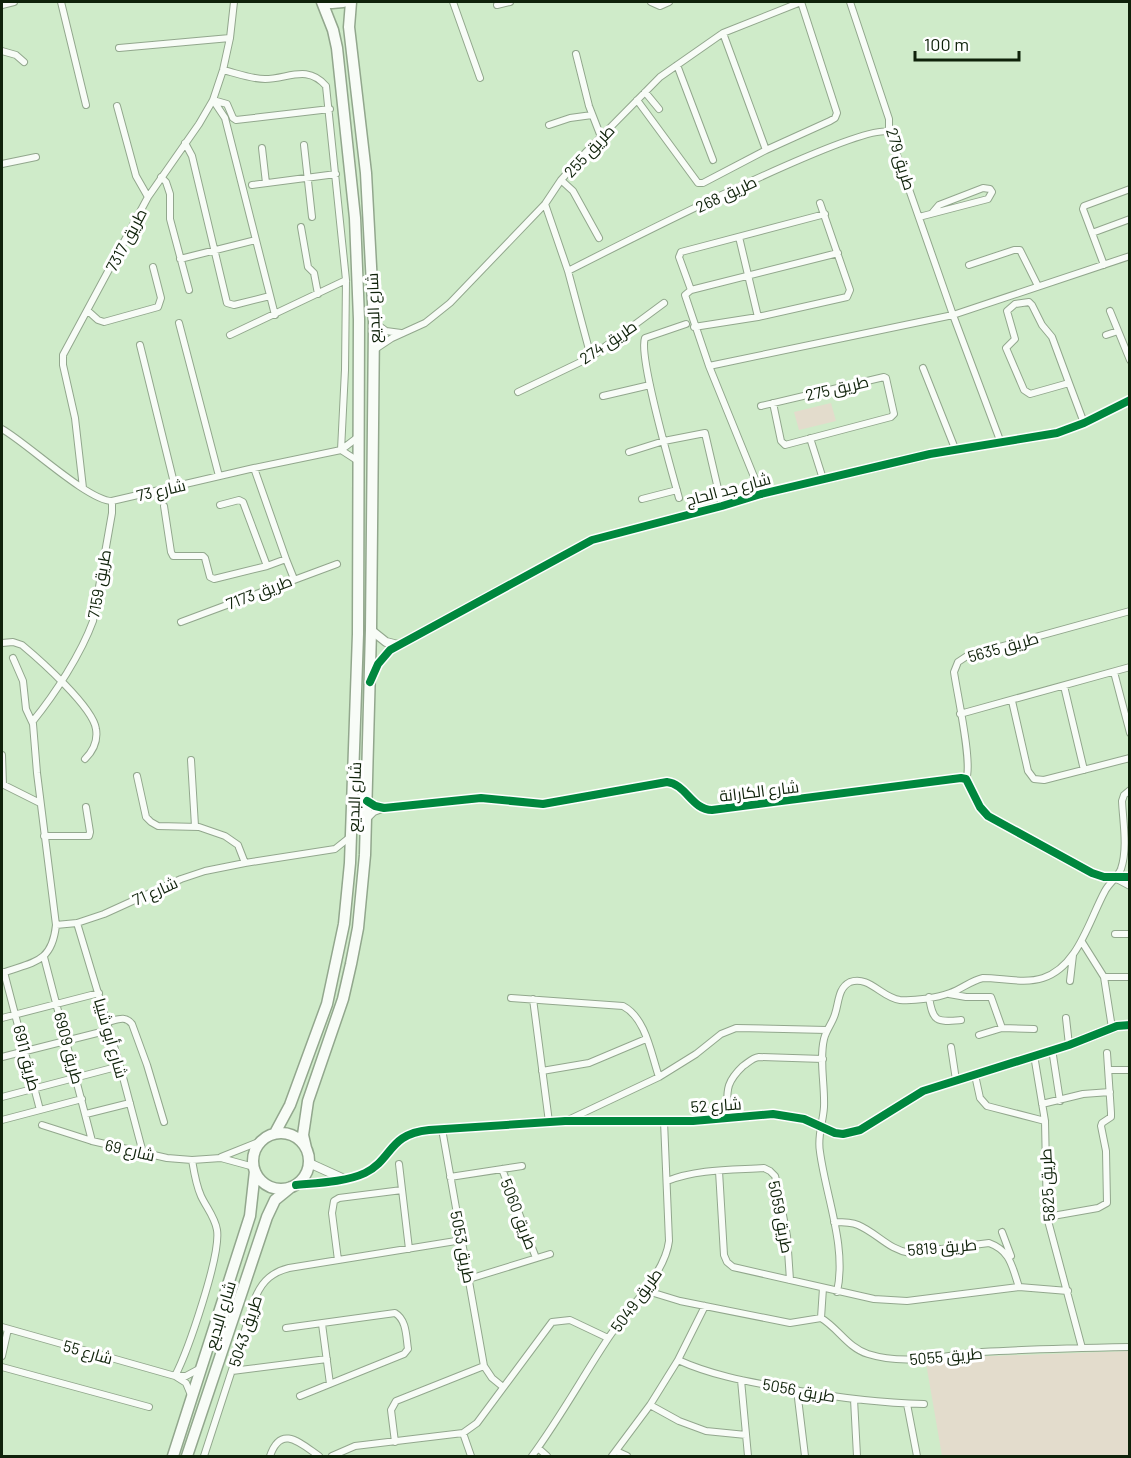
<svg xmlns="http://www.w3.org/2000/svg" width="1131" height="1458" font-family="Barlow,Cairo,sans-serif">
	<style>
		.green { fill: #e3dccc }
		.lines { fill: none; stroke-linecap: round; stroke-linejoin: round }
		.minor-casing { stroke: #92a78d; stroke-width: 8 }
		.tertiary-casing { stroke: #92a78d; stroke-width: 10 }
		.primary-casing { stroke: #92a78d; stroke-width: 13 }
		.minor { stroke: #f8fcf7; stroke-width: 6 }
		.tertiary { stroke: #f8fcf7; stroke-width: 8 }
		.primary { stroke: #f8fcf7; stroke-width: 10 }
		.cycleway-casing { stroke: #fff; stroke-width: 11 }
		.cycleway { stroke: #00873e; stroke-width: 8 }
		.labels { text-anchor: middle; stroke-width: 6; stroke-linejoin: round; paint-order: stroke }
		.street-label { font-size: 16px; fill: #0f220a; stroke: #fff }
	</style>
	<rect width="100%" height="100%" fill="#cfebc9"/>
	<path class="green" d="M831 403 836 421 799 430 794 412Z
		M1129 1351V1456H942L926 1363 965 1357Z"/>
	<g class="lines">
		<defs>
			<path id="minor" d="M61 2 86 105
				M453 2 480 78
				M651 2 660 6 669 2
				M850 2 889 119V132L953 315 1001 443
				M2 5 14 2
				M497 5 510 2
				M119 48 230 38
				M2 51 16 55 24 62
				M576 54 589 106 601 137
				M677 65 713 160
				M223 70C236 73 251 79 265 79 288 79 307 64 326 86L346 280 345 370 341 450
				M645 92 659 109
				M213 100 225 118 275 315
				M213 100 227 104 233 118 236 120 330 109
				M637 100 698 183H703L766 150 723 33
				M117 106 136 176 148 197
				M549 125 570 118 592 115
				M185 143 192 156 227 303 234 305 270 296
				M304 145 312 217
				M262 148 266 183
				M766 150 830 121 835 118 837 113 801 2
				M2 164 36 157
				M161 177 166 182 170 194V219L189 290
				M561 180 573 191 599 238
				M252 185 336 174
				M1130 189 1084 206 1083 209 1092 233 1130 219
				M545 204 568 271 591 357
				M919 217 988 199 992 192 990 189 983 188 939 205 933 212
				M301 227 308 267 314 273 318 294
				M1092 233 1104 265
				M739 237 758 317
				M180 259 256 240
				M969 265 1014 250H1020L1038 286
				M568 271C611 249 859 122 889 132
				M691 290 679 257 681 252 825 214
				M1029 302 1032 305 1042 325 1052 337 1069 383 1030 394 1024 390 1006 348 1015 339 1007 311 1015 304Z
				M88 311 98 320 104 322 158 307 161 298 153 267
				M1110 311 1130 360
				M179 323 219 476
				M375 323 386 331 401 333
				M694 327 758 317 847 297 850 290 820 203
				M230 335 346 280
				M1106 335 1118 331
				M140 345 175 487
				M374 350 392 338 425 323 450 303 545 204 561 180 587 151 660 77 723 33 801 2
				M709 366 953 315 1130 256
				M923 368 956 451
				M1069 383 1084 423
				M518 392 591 357 664 303
				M603 396 650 385
				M761 406 884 377 886 378 894 414 891 417 785 445 781 441 773 403
				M2 429C27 443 88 501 112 501L254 468 341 450 358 437
				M810 438 823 479
				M341 450 358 461
				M629 452 664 441 705 433 722 506
				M254 468 286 559
				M83 488 75 418 63 365V355L148 197 199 124 213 100 223 70 230 38 234 2
				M761 494 709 366 685 295 691 290 838 253
				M679 498C672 472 638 356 645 338L686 324
				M642 499 677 490
				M220 505 239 500 243 502 267 566
				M164 506 171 552 173 556H203L205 558 210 577 214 579 267 566 286 559 294 579
				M181 622 337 564
				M2 643 13 642 22 645C40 660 93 707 96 729 98 741 93 751 85 759
				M1114 672 1130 733
				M1064 686 1084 770
				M1012 701 1028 771 1034 779 1044 780 1130 758
				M960 714 1130 667
				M33 721C55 694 81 654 93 621L112 513V501
				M2 755 3 785
				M191 760 195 826
				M137 776 146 817 151 822 158 826 199 827 225 836 238 845 245 863
				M966 779C973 765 957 693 954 672L958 662 967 656 1130 611
				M2 784 40 803
				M367 801 375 806 384 808 481 798 543 804 667 782C686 784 692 810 712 810L961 778 966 779 980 807 988 816 1092 873 1104 877H1130
				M366 820 374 812 384 808
				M44 836H89L90 832 86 807
				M1115 878 1130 886
				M77 923 120 1066 143 1153
				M56 925 77 923 104 914 181 879 205 871 245 863 335 849 350 837
				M1115 934H1130
				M1082 942 1104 977 1112 1028
				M44 957 92 1141
				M4 972 40 1110
				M2 973C32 962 52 964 56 925L37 773 33 724 26 709 23 681 13 658
				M1104 977H1130
				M1070 981 1073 955
				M949 994 966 997H991L1002 1028 1034 1029
				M929 997C933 1023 937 1022 961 1020
				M511 998 623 1006C646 1018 651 1054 659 1077
				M533 999 549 1122
				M2 1018 99 993
				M1066 1018 1069 1045
				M107 1022C117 1020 125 1015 132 1024L147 1065 164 1122
				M979 1035 1002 1028
				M951 1047 956 1080
				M1052 1049 1060 1101
				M1034 1055 1045 1121 1047 1217 1082 1348
				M2 1057 109 1030
				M1109 1070H1130
				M542 1071 589 1063 646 1039
				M975 1075 980 1098 987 1106 1045 1121
				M2 1097 120 1066
				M1042 1104 1083 1094 1110 1092
				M86 1114 130 1103
				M727 1118C728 1093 723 1085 743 1066 749 1062 752 1058 759 1057L823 1059
				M2 1120 82 1099
				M568 1120 659 1077 696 1054 721 1034 736 1028 827 1030
				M42 1125 92 1141 167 1158 192 1160 221 1158 254 1167
				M442 1129 484 1366 492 1378 503 1387
				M221 1157 261 1141
				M399 1164 409 1249
				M502 1169 536 1258
				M719 1171 724 1255 727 1262 733 1267 874 1299 907 1301 1019 1287
				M450 1177 522 1166
				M667 1181C697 1169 732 1170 764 1168L770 1171 775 1176 777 1184 787 1236 790 1280
				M1047 1217 1098 1208 1107 1203 1106 1151 1101 1126 1102 1123 1111 1117V1113L1107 1053
				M834 1222C842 1222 851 1222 858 1225 877 1233 889 1250 910 1253L989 1243C1011 1251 1012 1267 1019 1287L1068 1291
				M1002 1232 1011 1256
				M338 1260 332 1213 334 1201 339 1198 402 1190
				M469 1279 550 1254
				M644 1290 680 1301 790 1323 821 1318C838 1328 848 1348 868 1354 906 1366 944 1355 982 1352 1031 1349 1080 1348 1130 1347
				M837 1292C847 1247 826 1197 820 1152 817 1136 823 1123 824 1107 825 1085 819 1060 824 1039 826 1030 833 1022 835 1014 839 1002 838 988 850 982 869 975 882 998 900 1000 915 1001 936 998 950 993 962 989 970 981 983 978 1002 978 1025 984 1043 978 1078 967 1089 920 1105 891 1109 883 1118 877 1121 869 1128 848 1123 822 1122 801L1124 795 1130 790
				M821 1318 823 1288
				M322 1324 330 1384
				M2 1327 175 1376H186L199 1369
				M286 1328 395 1313C407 1320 406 1337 408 1349L404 1354 300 1396
				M2 1356 8 1329
				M678 1360C713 1376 750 1382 788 1389 833 1397 878 1403 924 1404
				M2 1367 149 1407
				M232 1371 327 1359
				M175 1376C188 1351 221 1255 217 1230 215 1217 206 1207 201 1196 196 1185 194 1172 192 1160
				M175 1376 186 1383 191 1395
				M741 1380 748 1456
				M797 1390 805 1456
				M854 1399 857 1456
				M907 1404 917 1456
				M650 1405 679 1421 706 1431 746 1435
				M463 1433 471 1456
				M395 1442 391 1410 396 1401 484 1366
				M538 1448 547 1456
				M616 1451 627 1456
				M204 1456 256 1296C263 1280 273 1272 289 1268L462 1240
				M270 1456C281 1424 300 1443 319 1456
				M332 1456 355 1446 463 1433 477 1423 552 1322 570 1320 608 1338
				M532 1456C560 1418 583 1376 609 1337 628 1309 665 1274 669 1241L664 1121
				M612 1456 650 1405 678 1360 705 1306"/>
			<path id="tertiary" d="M371 630 386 642 398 645
				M372 677 378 664 390 650 592 540 722 506 761 494 930 454 1057 433 1084 423 1130 400
				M309 1163 342 1178
				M296 1185C317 1183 346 1182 365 1173 393 1159 388 1134 429 1130L565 1121H693L773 1114 804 1119 835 1133 843 1134 860 1130 923 1091 1069 1045 1117 1026 1130 1025"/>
			<path id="primary" d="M325 2 332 3 343 2
				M275 1133 290 1105 327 1004 344 924 350 863 358 634 359 319 355 218 337 48 333 30 322 2
				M253 1161a28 28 0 1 1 56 0a28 28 0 1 1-56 0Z
				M306 1148 303 1135 308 1101 343 999 351 964 358 928 365 855 371 630 374 322 366 173 349 27 351 2
				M173 1456 250 1216 255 1171
				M187 1456 267 1217 275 1200 291 1187"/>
		</defs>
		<use href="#minor" class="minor-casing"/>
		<use href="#tertiary" class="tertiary-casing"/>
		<use href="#primary" class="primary-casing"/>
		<use href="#minor" class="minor"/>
		<use href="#tertiary" class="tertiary"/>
		<use href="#primary" class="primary"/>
		<defs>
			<path id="cycleway" d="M370 682 378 664 390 650 592 540 722 506 761 494 930 454 1057 433 1084 423 1130 400
				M367 801 375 806 384 808 481 798 543 804 667 782C686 784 692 810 712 810L961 778 966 779 980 807 988 816 1092 873 1104 877H1130
				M296 1185C317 1183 346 1182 365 1173 393 1159 388 1134 429 1130L565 1121H693L773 1114 804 1119 835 1133 843 1134 860 1130 923 1091 1069 1045 1117 1026 1130 1025"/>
		</defs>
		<use href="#cycleway" class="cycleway-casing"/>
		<use href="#cycleway" class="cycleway"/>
	</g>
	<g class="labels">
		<g class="street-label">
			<text transform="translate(589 151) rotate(-47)" y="6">طريق 255</text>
			<text transform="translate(901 159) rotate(73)" y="6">طريق 279</text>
			<text transform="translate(726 194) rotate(-25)" y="6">طريق 268</text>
			<text transform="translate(126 240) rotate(-62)" y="6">طريق 7317</text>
			<text transform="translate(373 308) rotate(-92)" y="6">شارع البديع</text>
			<text transform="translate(608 342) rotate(-34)" y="6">طريق 274</text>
			<text transform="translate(837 388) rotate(-13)" y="6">طريق 275</text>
			<text transform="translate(728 489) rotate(-15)" y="6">شارع جد الحاج</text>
			<text transform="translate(161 490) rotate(-13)" y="6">شارع 73</text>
			<text transform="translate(99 584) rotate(-80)" y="6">طريق 7159</text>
			<text transform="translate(259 592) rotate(-21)" y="6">طريق 7173</text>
			<text transform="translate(1003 647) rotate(-16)" y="6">طريق 5635</text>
			<text transform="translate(759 791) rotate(-7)" y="6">شارع الكارانة</text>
			<text transform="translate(354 797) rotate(-88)" y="6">شارع البديع</text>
			<text transform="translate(155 891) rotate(-24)" y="6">شارع 71</text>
			<text transform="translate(111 1038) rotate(74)" y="6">شارع أبو شيبا</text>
			<text transform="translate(69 1048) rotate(75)" y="6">طريق 6909</text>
			<text transform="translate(27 1058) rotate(76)" y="6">طريق 6911</text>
			<text transform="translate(716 1105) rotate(-4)" y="6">شارع 52</text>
			<text transform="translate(130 1150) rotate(13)" y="6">شارع 69</text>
			<text transform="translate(1047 1185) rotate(-93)" y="6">طريق 5825</text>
			<text transform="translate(519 1214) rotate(69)" y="6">طريق 5060</text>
			<text transform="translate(781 1217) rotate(79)" y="6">طريق 5059</text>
			<text transform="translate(463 1247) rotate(79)" y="6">طريق 5053</text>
			<text transform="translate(942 1247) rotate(-5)" y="6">طريق 5819</text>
			<text transform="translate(636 1300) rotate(-54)" y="6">طريق 5049</text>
			<text transform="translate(220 1315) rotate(-73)" y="6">شارع البديع</text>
			<text transform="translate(245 1331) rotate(-72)" y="6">طريق 5043</text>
			<text transform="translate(88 1352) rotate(16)" y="6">شارع 55</text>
			<text transform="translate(946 1356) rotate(-5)" y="6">طريق 5055</text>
			<text transform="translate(799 1390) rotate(10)" y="6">طريق 5056</text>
		</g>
	</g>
	<rect width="1131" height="1458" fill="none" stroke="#0f220a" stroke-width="6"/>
	<path d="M915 51v9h104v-9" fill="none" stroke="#0f220a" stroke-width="3"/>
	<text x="924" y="51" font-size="18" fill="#0f220a" stroke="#ffffff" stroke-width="4.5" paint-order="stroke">100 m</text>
</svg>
